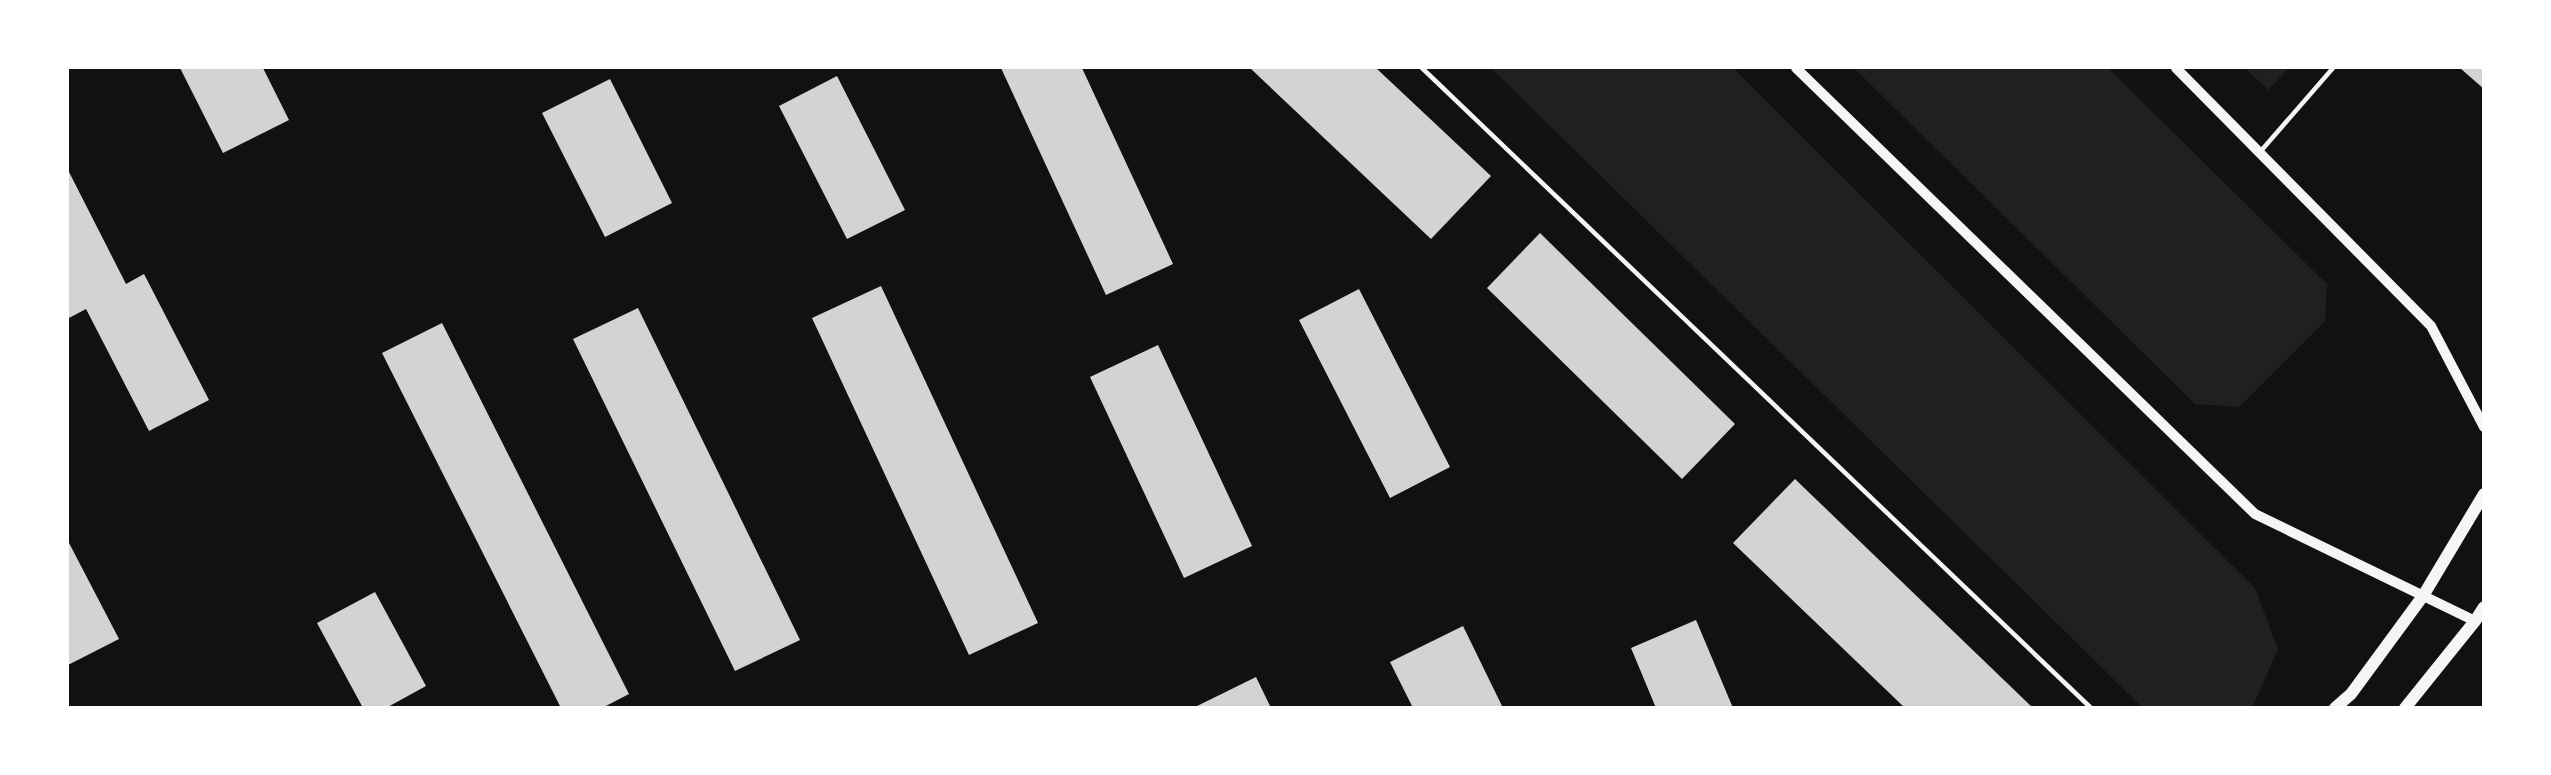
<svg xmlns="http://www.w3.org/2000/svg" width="2551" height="775" font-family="'DM Sans',sans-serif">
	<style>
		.green { fill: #202020 }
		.building { fill: #d3d3d3 }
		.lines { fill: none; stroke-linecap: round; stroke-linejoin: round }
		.service { stroke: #f5f5f5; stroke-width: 4.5 }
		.tertiary { stroke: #f5f5f5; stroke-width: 10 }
		.secondary { stroke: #f5f5f5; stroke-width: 12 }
	</style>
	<rect width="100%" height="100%" fill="#111"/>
	<path class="green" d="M1491 68H1733L2255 588 2278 649 2254 704 2251 708 2142 707Z
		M1854 68H2108L2327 284 2325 321 2239 407 2195 404Z
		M2245 68H2289L2268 90Z"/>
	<path class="building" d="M180 68H263L289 120 223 153Z
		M1001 68H1082L1173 264 1106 295Z
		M1250 68H1376L1491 176 1431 239Z
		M2460 68H2484V89Z
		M837 76 905 210 847 239 779 106Z
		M610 79 672 203 605 237 542 113Z
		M68 170 126 284 144 274 209 400 149 431 86 309 69 318 68 316Z
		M1540 233 1735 424 1682 479 1487 288Z
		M881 286 1038 623 969 655 812 318Z
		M1359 289 1450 467 1390 498 1299 320Z
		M638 308 800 640 735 671 573 339Z
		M442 323 629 694 602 708H561L382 353Z
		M1158 345 1252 546 1184 578 1090 377Z
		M1795 479 2033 708H1905L1733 543Z
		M68 541 119 639 68 665Z
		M375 592 426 686 386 708H363L317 623Z
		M1696 620 1733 708H1656L1631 648Z
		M1463 626 1503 708H1413L1390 662Z
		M1256 677 1271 708H1193Z"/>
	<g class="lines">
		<path class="service" d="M1422 68 2091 708
			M2260 152 2333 68"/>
		<path class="tertiary" d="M1796 68 2255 514 2475 621
			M2176 68 2431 326 2484 427"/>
		<path class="secondary" d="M2335 708 2351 694 2423 596 2484 494
			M2405 708 2475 621 2484 607"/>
	</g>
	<rect width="2551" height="775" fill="none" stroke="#ffffff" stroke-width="138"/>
</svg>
